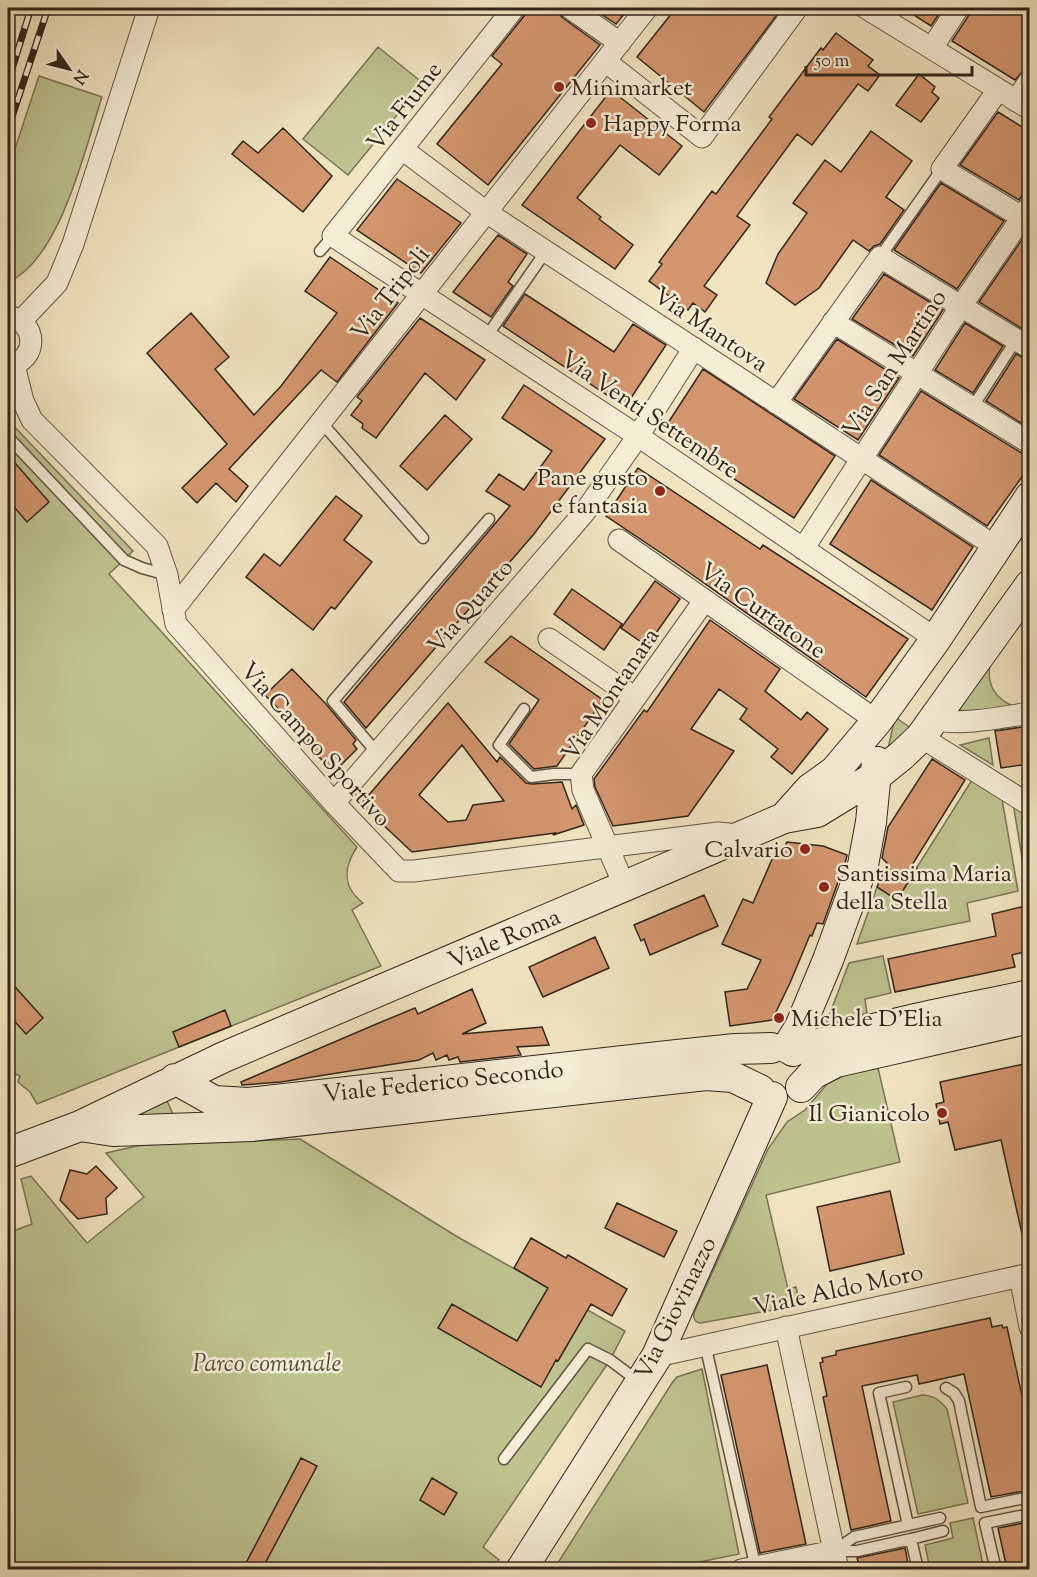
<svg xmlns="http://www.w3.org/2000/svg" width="1037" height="1577" font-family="'Sorts Mill Goudy',serif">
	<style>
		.green { fill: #bec390; stroke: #787455; stroke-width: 1.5 }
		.building { fill: #d4966f; stroke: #31241a; stroke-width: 1.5; fill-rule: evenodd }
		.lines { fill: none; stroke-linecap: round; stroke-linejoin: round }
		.lane-casing { stroke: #615444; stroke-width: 13 }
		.street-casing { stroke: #615444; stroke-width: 23 }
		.secondary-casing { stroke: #31241a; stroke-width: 32 }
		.lane { stroke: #f6edd7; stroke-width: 10 }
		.street { stroke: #f6edd7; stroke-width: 21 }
		.secondary { stroke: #f6edd7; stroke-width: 30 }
		.rail-casing { stroke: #31241a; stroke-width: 7 }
		.rail { stroke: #f6edd7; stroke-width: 4.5; stroke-dasharray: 14; stroke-linecap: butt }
		.poi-dot { fill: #8f2418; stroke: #f6edd7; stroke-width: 2 }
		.labels { text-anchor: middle; stroke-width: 5; stroke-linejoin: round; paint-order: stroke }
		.poi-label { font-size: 24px; fill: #31241a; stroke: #f6edd7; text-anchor: start }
		.street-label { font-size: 24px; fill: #31241a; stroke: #f6edd7 }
		.park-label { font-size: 24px; font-style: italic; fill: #544c38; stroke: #f6edd7 }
	</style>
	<rect width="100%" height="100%" fill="#f1e4c1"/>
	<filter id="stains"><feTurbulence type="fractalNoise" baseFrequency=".00333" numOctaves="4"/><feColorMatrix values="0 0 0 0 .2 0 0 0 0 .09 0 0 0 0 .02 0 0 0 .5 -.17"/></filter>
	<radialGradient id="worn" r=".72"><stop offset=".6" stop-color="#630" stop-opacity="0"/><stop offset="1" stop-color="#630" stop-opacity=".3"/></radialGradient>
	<path class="green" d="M378 47 423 83 348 175 303 139Z
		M39 76 102 97C85 149 60 260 8 282V170Z
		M8 420 133 551 109 574 357 847C343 868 343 888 363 903L352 910 381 966 37 1104 30 1092 18 1082 20 1076 8 1071Z
		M991 659C986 680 991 696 1011 705L968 713 955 708Z
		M895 717 911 728 887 753Z
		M989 738 993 765 960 745Z
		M972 780 1002 799 1018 891 967 903 970 921 857 944 877 887 897 899Z
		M1013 803 1029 814 1030 887 1027 888Z
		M883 956 891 993 865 999 867 1013 829 1026 826 1024 849 963Z
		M878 1068 900 1162 766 1195 788 1289 796 1287 800 1305 701 1323C695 1323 693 1318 694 1313L768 1149 787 1122 805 1110 828 1083 845 1075Z
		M167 1101 174 1116 125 1119Z
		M300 1139 456 1236 625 1331 610 1360 483 1547 499 1560 493 1569H8V1233L32 1224 21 1179 31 1176 87 1243 144 1197 106 1153 141 1145Z
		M702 1369 739 1554 666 1569H554L672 1383 677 1377Z
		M922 1395C933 1395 940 1400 947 1409L968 1503 918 1514 893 1402Z
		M973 1518 984 1569H930L925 1545 953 1538 950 1523Z"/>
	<path class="building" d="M527 8H557L559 14 563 18 600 45 488 185 437 144 502 64 492 56 524 16Z
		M592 8H629L616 24Z
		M676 8H782L704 112 637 57Z
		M903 8H943L931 26Z
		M971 8H1016L1029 16V64L1015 80 952 41 969 15Z
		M836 33 873 60 868 66 880 75 868 91 858 84 812 145 797 134 737 216 750 225 704 286 717 295 705 312 693 303 688 310 649 281 662 264 659 262 712 191 716 194 772 119 769 117 821 48 823 50Z
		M919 74 935 87 932 92 939 98 921 122 896 105Z
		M611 90 682 146 659 175 620 145 577 198 601 217 599 219 633 245 615 269 522 205Z
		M998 112 1029 131V185L1019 200 960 165Z
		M283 128 332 176 303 212 232 154 243 141 258 153Z
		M871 131 912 161 886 197 904 210 880 244 874 246 869 251 853 240 819 288 795 305 766 283 778 254 807 213 793 203 825 160 841 172Z
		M397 179 461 223 421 273 357 230Z
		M941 183 1004 221 957 289 894 250Z
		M1026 234 1029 235V333L979 302Z
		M498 235 527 254 508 282 513 286 491 317 453 292Z
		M330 257 398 303 337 382 321 370 229 469 248 486 236 502 216 483 197 503 182 488 227 444 147 353 191 313 229 357 215 369 254 415 281 386 337 313 305 291Z
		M884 274 943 310 913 356 852 319Z
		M525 294 614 352 633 324 666 345 625 407 503 326Z
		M420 318 485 360 456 400 425 373 376 438 362 428 363 424 351 415 362 401 357 397Z
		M965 323 1003 346 973 393 935 370Z
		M837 339 899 378 858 440 794 399Z
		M1016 354 1029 361V428L986 401Z
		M703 369 835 456 794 518 662 432Z
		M524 385 605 439 534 534 366 728 344 702 510 506 486 491 499 474 524 490 552 451 502 418Z
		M921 391 1023 454 1029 456V467L987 526 879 455Z
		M445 415 472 439 427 490 400 466Z
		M8 455 49 502 27 522 8 500Z
		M638 468 760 549 763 545 908 639 866 697 667 557 606 516Z
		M871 480 973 547 932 610 830 544Z
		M336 496 362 516 344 540 372 562 335 609 331 607 313 630 246 577 264 554 280 566Z
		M655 581 680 599 647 646 621 628Z
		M572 589 622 624 604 650 554 614Z
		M710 620 780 669 765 691 801 720 807 712 828 729 792 774 771 757 778 749 740 719 747 709 719 689 691 729 734 751 688 816 613 826 595 787 594 779 644 710 647 712Z
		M511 636 603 700 557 766 534 769 509 744 539 700 485 662Z
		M292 669 326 704 356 740 353 744 357 749 334 772 306 744 309 740 265 695Z
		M448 703 497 762 500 757 526 783 532 784 562 782 572 809 576 805 584 825 553 835 555 833 412 852 361 804ZM462 745 504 801 473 805 466 820 448 822 419 795Z
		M1029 726V764L1001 768 995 731Z
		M932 759 965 780 912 865 917 868 897 900 877 887 887 863 882 858 888 827Z
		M787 842 823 846 847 855 846 860 823 924 817 923 812 936 810 935 790 983 772 1020 730 1026 725 992 747 989 761 960 722 944 743 899 753 903 776 850 785 846Z
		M704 895 718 926 650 955 644 939 641 941 634 925Z
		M1029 905V951L1012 955 1015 967 895 992 888 959 996 936 992 914Z
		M595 937 609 968 543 997 529 967Z
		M8 979 43 1018 26 1034 8 1014Z
		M472 989 486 1023 462 1034 542 1027 549 1045 517 1047 521 1055 460 1062 458 1057 449 1060 447 1055 436 1060 433 1053 419 1060 281 1082 242 1085 241 1082 374 1025 415 1008 418 1014Z
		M225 1010 231 1026 179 1047 173 1032Z
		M1029 1063V1233L1022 1234 1001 1140 955 1150 948 1122 940 1124 936 1104 944 1102 940 1082Z
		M96 1166 117 1188 106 1198 107 1214 78 1219 60 1200 70 1170 87 1174Z
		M890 1191 904 1254 830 1271 817 1207Z
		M617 1203 677 1231 664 1257 605 1228Z
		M531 1238 566 1258 568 1255 627 1289 612 1316 591 1304 558 1361 556 1360 541 1387 438 1328 452 1304 517 1341 548 1288 514 1268Z
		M990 1318 992 1327 1002 1325 1003 1328 1007 1327 1029 1428V1490L991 1497 964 1374 919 1384 917 1375 862 1386 891 1521 851 1530 823 1397 827 1396 820 1363 823 1362 822 1358 836 1355V1351Z
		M767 1365 806 1544 760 1553 721 1375Z
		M301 1458 317 1466 262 1569H254L245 1565Z
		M432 1478 457 1493 444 1515 420 1500Z
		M1029 1522V1569H1007L998 1528Z
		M905 1548 909 1569H860L857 1558Z"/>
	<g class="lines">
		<defs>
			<path id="lane" d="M320 251 333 236
				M880 257 942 169
				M487 336 546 251
				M972 408 1016 340
				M321 422 423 538
				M8 437 124 560 142 568 167 575
				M524 709 499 745 531 777 554 774H581
				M377 753 333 701 489 519
				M705 1344 756 1569
				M906 1387 879 1393 908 1525
				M946 1388 954 1393 959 1401 981 1507 1030 1497
				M504 1459 588 1349 610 1360 638 1381
				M911 1539 943 1531
				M834 1551 854 1537 940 1518
				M834 1551H857L911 1539 918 1570
				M996 1570 985 1523 1030 1514"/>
			<path id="street" d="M514 8 333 236 638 436 936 639
				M570 8 620 43
				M866 8 1030 109
				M932 48 958 8
				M605 61 702 137 797 8
				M998 90 942 169 1030 222
				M1016 101 1030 80
				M402 149 486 212 996 547
				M8 316C38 322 39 360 8 366
				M21 321 57 283 73 244 149 8
				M833 322 1030 443
				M14 365 23 401 32 420 157 546 167 575 176 624 334 803 399 871H414L718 833 737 835
				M776 403 880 257 1030 348
				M619 540 877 721
				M803 549 961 306 1030 206
				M173 610 647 8
				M549 639 635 698
				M933 720C966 725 997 718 1030 713
				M921 737 1030 805
				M334 803 584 513 638 436 694 348
				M625 887 583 790 581 774 704 601
				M1020 1276 1030 1327
				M786 1327 838 1570
				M657 1356 1030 1274
				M741 1570 834 1551"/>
			<path id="secondary" d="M784 818 810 789 835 771 877 721 936 639 1030 497
				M787 1048 800 1027 828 960 863 865 871 822 877 762
				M793 1051C807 1046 819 1045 833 1040 897 1021 964 1009 1030 995
				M175 1079 214 1101 248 1103 668 1056 735 1049 771 1048
				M801 1087 813 1074 836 1062 1030 1018
				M80 1126 113 1131 252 1126 706 1075 733 1077 760 1090
				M8 1153 80 1126 224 1057 784 818 817 812 876 776 902 755 921 737 933 720 1030 585
				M521 1570 657 1356 772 1097"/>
		</defs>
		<use href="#lane" class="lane-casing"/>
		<use href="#street" class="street-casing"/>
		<use href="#secondary" class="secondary-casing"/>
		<use href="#lane" class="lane"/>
		<use href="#street" class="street"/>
		<use href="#secondary" class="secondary"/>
		<defs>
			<path id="rail" d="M8 82 31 8
				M8 129 48 8"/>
		</defs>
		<use href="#rail" class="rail-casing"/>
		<use href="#rail" class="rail"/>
	</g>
	<g class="poi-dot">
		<circle cx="559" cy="87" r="6"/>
		<circle cx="591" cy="123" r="6"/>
		<circle cx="660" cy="491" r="6"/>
		<circle cx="805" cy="849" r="6"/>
		<circle cx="824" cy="887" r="6"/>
		<circle cx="779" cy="1018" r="6"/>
		<circle cx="942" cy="1113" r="6"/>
	</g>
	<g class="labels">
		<g class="poi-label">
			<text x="571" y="95">Minimarket</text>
			<text x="603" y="131">Happy Forma</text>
			<text x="648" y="485" text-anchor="end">Pane gusto<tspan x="648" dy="28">e fantasia</tspan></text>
			<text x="793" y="857" text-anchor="end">Calvario</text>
			<text x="836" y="881">Santissima Maria<tspan x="836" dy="28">della Stella</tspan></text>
			<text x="791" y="1026">Michele D'Elia</text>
			<text x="930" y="1121" text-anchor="end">Il Gianicolo</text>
		</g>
		<g class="street-label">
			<text transform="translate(404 106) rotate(-52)" y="8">Via Fiume</text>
			<text transform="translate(390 293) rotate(-52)" y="8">Via Tripoli</text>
			<text transform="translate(711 329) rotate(34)" y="8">Via Mantova</text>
			<text transform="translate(894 363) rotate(-57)" y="8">Via San Martino</text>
			<text transform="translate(650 414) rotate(34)" y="8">Via Venti Settembre</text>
			<text transform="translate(470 606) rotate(-49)" y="8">Via Quarto</text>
			<text transform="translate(763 610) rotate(35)" y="8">Via Curtatone</text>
			<text transform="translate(610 694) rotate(-56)" y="8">Via Montanara</text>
			<text transform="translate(316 744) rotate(48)" y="8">Via Campo Sportivo</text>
			<text transform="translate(504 938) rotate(-23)" y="8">Viale Roma</text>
			<text transform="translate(443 1081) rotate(-6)" y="8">Viale Federico Secondo</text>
			<text transform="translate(838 1289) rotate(-12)" y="8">Viale Aldo Moro</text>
			<text transform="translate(675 1308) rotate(-64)" y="8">Via Giovinazzo</text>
		</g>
		<g class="park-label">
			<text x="267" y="1371">Parco comunale</text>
		</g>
	</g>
	<rect width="1037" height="1577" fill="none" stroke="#f1e4c1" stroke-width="30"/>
	<rect x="9" y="9" width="1019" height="1559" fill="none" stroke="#31241a" stroke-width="3"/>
	<rect x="15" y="15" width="1007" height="1547" fill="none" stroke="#31241a" stroke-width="1.5"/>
	<g transform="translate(69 69) rotate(125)" stroke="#f6edd7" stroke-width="4.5" paint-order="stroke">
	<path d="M0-4.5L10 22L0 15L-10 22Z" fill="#31241a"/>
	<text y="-9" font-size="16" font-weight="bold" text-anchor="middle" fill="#31241a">N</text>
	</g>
	<path d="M806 66v9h166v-9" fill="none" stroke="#31241a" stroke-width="3"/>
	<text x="815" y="66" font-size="18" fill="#31241a" stroke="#f6edd7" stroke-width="4.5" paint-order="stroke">50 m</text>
	<rect width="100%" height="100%" filter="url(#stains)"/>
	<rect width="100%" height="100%" fill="url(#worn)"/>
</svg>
